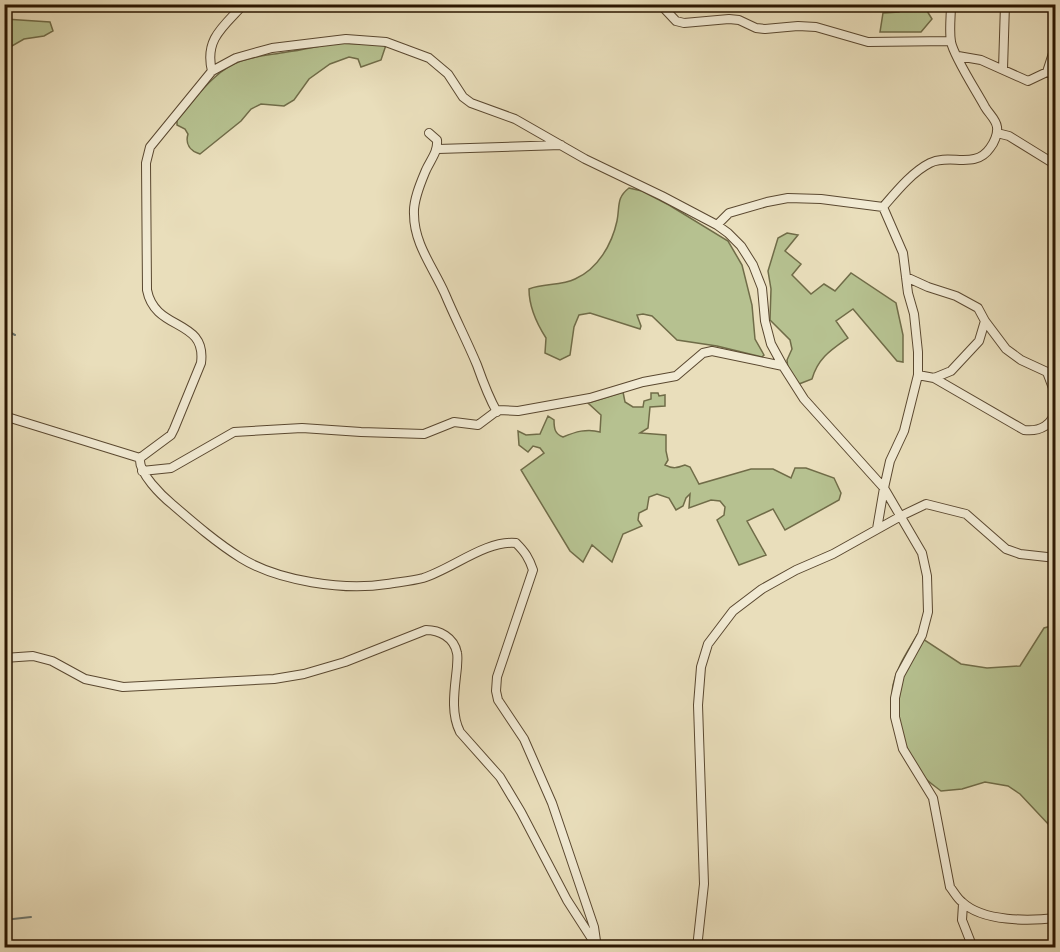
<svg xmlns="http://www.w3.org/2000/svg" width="1060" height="952" font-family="'EB Garamond',serif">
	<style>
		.green { fill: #b6c190; stroke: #706c48; stroke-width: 1.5 }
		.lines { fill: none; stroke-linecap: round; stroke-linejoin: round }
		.stream { stroke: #6e7870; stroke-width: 2 }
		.minor-casing { stroke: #5a4830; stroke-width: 10 }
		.minor { stroke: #f1ead3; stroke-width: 8 }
	</style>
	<rect width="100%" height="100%" fill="#e9debb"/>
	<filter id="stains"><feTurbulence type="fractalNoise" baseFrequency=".00333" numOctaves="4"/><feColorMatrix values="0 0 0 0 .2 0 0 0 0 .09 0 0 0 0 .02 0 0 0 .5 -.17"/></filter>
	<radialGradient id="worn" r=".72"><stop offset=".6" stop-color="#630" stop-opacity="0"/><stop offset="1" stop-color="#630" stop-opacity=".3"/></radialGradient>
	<path class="green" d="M917 4 924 6 932 19 921 32H880L883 13 899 12 903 5Z
		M5 19 50 22 53 31 44 36 24 39 5 50Z
		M338 43 386 45 381 60 361 67 358 59 349 57 330 64 309 79 294 100 284 106 261 104 251 109 241 121 200 154C190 151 185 144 188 134L185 129 177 125V120C189 107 200 90 214 78 237 56 259 57 287 52 304 50 321 45 338 43Z
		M629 188 642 191 669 205 728 241 742 265 752 305 755 339 764 355 762 357 717 346 677 340 652 316 643 314 637 315 641 326 640 329 590 313 579 315 574 327 570 355 560 360 545 353 546 338C537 324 529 306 529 289 543 283 561 286 575 279 598 269 612 244 617 221 620 206 616 198 629 188Z
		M787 233 798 235 785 251 801 264 792 275 811 294 824 284 835 291 851 273 896 303 903 335V362L897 361 853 309 836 321 848 338C831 350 818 358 812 379L799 384 788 369 787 360 792 349 790 340 770 320 771 289 768 271 778 238Z
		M623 392 625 402 633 407H643L644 401 651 399V393H658L659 396 665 395V406L650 407 648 428 640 433 666 435V451L668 460 665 465C673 469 677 468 685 465L690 467 699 484 751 469H773L791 478 795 468H806L834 478 841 493 839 500 785 530 773 509 747 521 766 555 739 565 717 520 724 515 725 507 720 501 711 500 689 508 690 494 686 498 683 506 676 510 669 498 657 494 649 497 647 509 639 513 638 520 642 526 623 534 612 562 592 545 583 562 570 551 521 470 544 453 540 448 533 446 528 452 519 445 518 431 526 435 540 434 548 416 554 420C554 429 555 434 563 437 575 432 587 428 600 432L601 415 588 403Z
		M1055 625V822L1050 826 1020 794 1008 786 985 782 962 789 941 791C936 787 930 783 926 779 909 758 888 712 893 685 897 666 908 651 917 635L961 664 987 668 1020 666 1044 628Z"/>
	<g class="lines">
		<path class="stream" d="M4 329 15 335
			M4 920 31 917"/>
		<defs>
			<path id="minor" d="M660 4 676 21 684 23 729 19 739 20 756 28 765 29 798 26 816 27 868 42 951 41
				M958 56 981 60 1028 81 1047 72 1056 75
				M1003 69 1005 4
				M212 71C204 39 224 26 244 4
				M1047 72 1056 44
				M429 133 437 140C438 152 431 159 426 170 421 182 413 200 414 214 414 244 433 267 445 294 455 318 467 341 477 365 483 382 488 396 497 412
				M997 133 1009 136 1056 165
				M438 149 561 145
				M883 207 903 253 908 293 914 314 918 352V375L904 431 890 461 884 488 922 553 927 576 928 612 922 635 900 675 895 698V717L903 749 933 798 950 887C954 892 957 898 962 902 983 922 1029 921 1056 918
				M717 225 729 213 767 202 788 198 821 199 883 207C896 192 912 172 930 163 950 153 975 170 990 148 994 143 998 134 997 127 996 119 989 114 985 107 977 92 954 57 951 42 949 30 951 16 951 4
				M906 277 928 287 956 296 978 308 985 321 1006 349 1021 360 1047 372 1056 396
				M918 375 934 378 951 371 979 341 985 321
				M934 378 1024 430C1040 432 1053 425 1056 408
				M4 416 140 458
				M142 471 171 468 234 432 302 428 361 432 424 434 454 422 478 425 498 410 518 411 590 398 643 382 676 376 703 353 712 351 783 366
				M4 658 33 656 52 661 85 679 123 687 274 679 304 674 345 662 426 630C439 630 454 637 457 653 458 657 457 663 457 667 455 688 450 712 460 732L500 777 521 812 567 900 594 942
				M963 904 962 920 973 948
				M597 948 594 927 552 803 524 739 498 700 496 691 497 677 533 570C529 558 525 552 516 543 486 540 452 569 423 578 412 581 399 582 387 584 344 591 278 581 241 558 217 543 195 524 173 505 162 496 138 473 140 458L171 435 174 429 201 363C207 318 155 332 147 290L146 163 150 147 212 71 236 58 272 48 346 39 386 42 429 58 448 74 463 97 471 103 515 119 585 159 662 196 717 225 728 233 741 246 753 265 762 288 765 321 771 344 783 366 804 399 884 488 877 529
				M697 948 704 884 698 705 701 667 708 644 733 611 762 589 796 570 833 554 901 516 926 504 966 514 1006 549 1020 554 1056 558"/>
		</defs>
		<use href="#minor" class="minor-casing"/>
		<use href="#minor" class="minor"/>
	</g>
	<rect width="1060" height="952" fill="none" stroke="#e9debb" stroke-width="24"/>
	<rect x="6" y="6" width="1048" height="940" fill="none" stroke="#2a1601" stroke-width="3"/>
	<rect x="12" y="12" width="1036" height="928" fill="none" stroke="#2a1601" stroke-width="1.5"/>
	<rect width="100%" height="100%" filter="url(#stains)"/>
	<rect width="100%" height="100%" fill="url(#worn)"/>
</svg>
